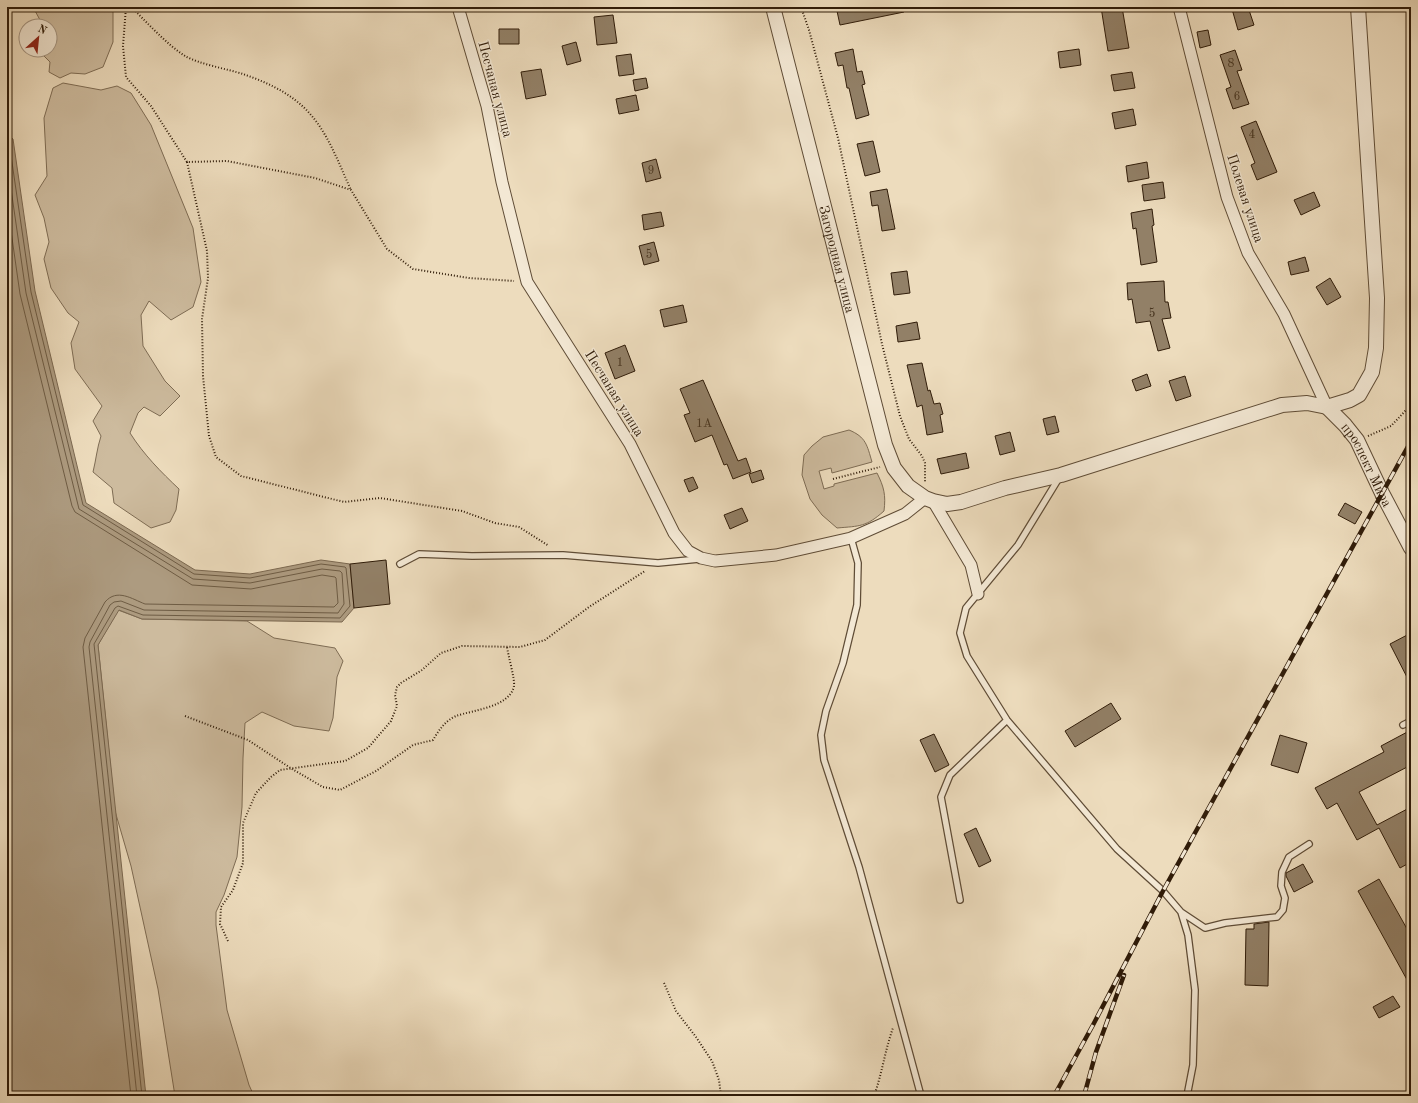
<svg xmlns="http://www.w3.org/2000/svg" width="1418" height="1103" font-family="'Old Standard TT',serif">
	<style>
		.green { fill: #cdbb9e; stroke: #7e6c54 }
		.water { fill: #ad9b80; stroke: #7b6850 }
		.lines { fill: none; stroke-linecap: round; stroke-linejoin: round }
		.shore { stroke: #6e5c44; stroke-width: 1 }
		.building { fill: #928067; stroke: #301c09 }
		.service-casing { stroke: #5f4c36; stroke-width: 8 }
		.minor-casing { stroke: #5f4c36; stroke-width: 13 }
		.tertiary-casing { stroke: #5f4c36; stroke-width: 16 }
		.path { stroke: #301c09; stroke-width: 2; stroke-dasharray: 1 2; stroke-linecap: butt }
		.service { stroke: #f3e8d4; stroke-width: 5.5 }
		.minor { stroke: #f3e8d4; stroke-width: 11 }
		.tertiary { stroke: #f3e8d4; stroke-width: 14 }
		.rail-casing { stroke: #301c09; stroke-width: 4.5 }
		.rail { stroke: #f3e8d4; stroke-width: 3; stroke-dasharray: 9; stroke-linecap: butt }
		.labels { text-anchor: middle; stroke-width: 3; stroke-linejoin: round; paint-order: stroke }
		.number-label { font-size: 12px; fill: #483520 }
		.street-label { font-size: 14px; fill: #301c09; stroke: #f3e8d4 }
	</style>
	<rect width="100%" height="100%" fill="#eddcbd"/>
	<filter id="stains"><feTurbulence type="fractalNoise" baseFrequency=".005" numOctaves="4"/><feColorMatrix values="0 0 0 0 .2 0 0 0 0 .09 0 0 0 0 .02 0 0 0 .5 -.17"/></filter>
	<radialGradient id="worn" r=".72"><stop offset=".6" stop-color="#630" stop-opacity="0"/><stop offset="1" stop-color="#630" stop-opacity=".3"/></radialGradient>
	<path class="green" d="M33 7H113V42L103 67 85 74 71 73 60 78 49 72 50 62 44 56 42 50H50V26H40V20Z
		M63 83 101 90 117 86 131 93 151 125 193 228 201 282 193 307 171 320 149 301 141 315 143 346 165 381 180 396 160 416 144 407 138 413 130 433C144 455 161 472 179 489L176 510 170 522 151 528 114 503 112 488 93 472C96 460 97 448 101 436L93 421 102 406 75 369 71 343 79 322 68 313 51 288 44 259 49 242 44 218 35 195 47 176 44 118 53 88Z
		M849 430C866 437 867 445 872 462L832 473 831 468 819 471 824 489 834 486V484L877 473C884 487 886 495 884 511 866 527 860 526 837 528L822 515 810 499 802 475 804 455 812 446 823 437Z
		M118 610 142 619 247 621 274 638 335 648 343 661 337 677 333 718 329 731 294 726 262 712 245 723 243 758 242 807 237 857 224 895 216 912V925L227 1010 249 1085 254 1096H175L158 989 131 866 115 811 98 645Z"/>
	<path class="water" d="M7 135 13 139 35 291 86 503 195 570 250 574 321 560 350 564 354 608 342 622 142 619 119 610 98 645 146 1096H7Z"/>
	<g class="lines">
		<path class="shore" d="M7 140 9 142 31 292 83 505 194 574 250 578 321 564 345 567 346 568 350 606 340 618 143 615 118 606 115 608 94 644 142 1096
			M7 161 26 293 79 509 193 579 250 583 322 569 340 571 342 573 344 604 338 613 144 610 121 601 114 602 110 605 90 642 89 647 137 1096
			M7 203 20 294 72 506 75 512 192 585 251 589 322 575 335 577 336 578 338 603 334 607 145 604C132 599 117 588 105 602L85 638 83 647 131 1096"/>
	</g>
	<path class="building" d="M858 7H904V12L840 25 837 11Z
		M1101 7H1122L1129 48 1108 51Z
		M1241 7H1248L1254 25 1238 30 1232 9Z
		M613 15 617 43 597 45 594 17Z
		M499 29H519V44H499Z
		M1208 30 1211 45 1200 48 1197 32Z
		M576 42 581 61 567 65 562 46Z
		M853 49 857 72 862 71 865 84 862 85 869 115 856 119 849 88H847L843 65 838 66 835 53Z
		M1079 49 1081 65 1060 68 1058 52Z
		M1235 50 1242 70 1237 71 1249 104 1233 109 1226 89 1231 87 1220 55Z
		M631 54 634 74 619 76 616 56Z
		M541 69 546 95 526 99 521 72Z
		M1132 72 1135 88 1114 91 1111 75Z
		M646 78 648 88 635 91 633 80Z
		M636 95 639 110 619 114 616 99Z
		M1133 109 1136 125 1115 129 1112 113Z
		M1256 121 1277 172 1257 180 1251 165 1255 163 1241 127Z
		M873 141 880 172 865 176 857 144Z
		M656 159 661 178 646 182 642 163Z
		M1147 162 1149 178 1128 182 1126 166Z
		M1163 182 1165 198 1144 201 1142 185Z
		M887 189 895 229 882 231 878 205 872 206 870 192Z
		M1314 192 1320 206 1301 215 1294 200Z
		M1152 209 1154 225 1152 226 1157 262 1141 265 1136 228 1133 229 1131 213Z
		M661 212 664 226 644 230 642 215Z
		M654 242 659 261 644 265 639 246Z
		M1305 257 1309 271 1291 275 1288 262Z
		M907 271 910 293 894 295 891 273Z
		M1330 278 1341 297 1327 305 1316 287Z
		M1164 281 1165 302H1168L1171 318 1162 319 1170 348 1158 351 1150 321 1136 323 1132 299 1128 300 1127 283Z
		M683 305 687 322 664 327 660 310Z
		M917 322 920 339 898 342 896 326Z
		M625 345 635 371 615 379 605 353Z
		M922 363 928 391 930 390 934 404 940 403 943 414 940 415 943 432 927 435 922 405 917 407 907 365Z
		M1147 374 1151 386 1136 391 1132 380Z
		M1185 376 1191 396 1176 401 1169 381Z
		M703 380 738 461 746 458 751 472 733 479 727 464 724 465 712 435 695 442 684 415 690 413 680 389Z
		M1055 416 1059 432 1047 435 1043 419Z
		M1010 432 1015 451 1000 455 995 436Z
		M966 453 969 468 941 474 937 459Z
		M761 470 764 479 752 483 749 474Z
		M693 477 698 488 689 492 684 480Z
		M1345 503 1362 512 1355 524 1338 515Z
		M742 508 748 521 730 529 724 515Z
		M386 560 390 604 354 608 350 564Z
		M1411 633V685L1390 644Z
		M1111 703 1121 719 1075 747 1065 731Z
		M1411 730V765L1359 792 1377 825 1411 807V862L1400 868 1379 828 1357 840 1337 803 1327 809 1315 788 1384 752 1381 746Z
		M934 734 949 765 935 772 920 740Z
		M1280 735 1307 743 1298 773 1271 765Z
		M976 828 991 861 979 867 964 834Z
		M1303 864 1313 882 1294 892 1286 876V873Z
		M1379 879 1411 936V987L1358 891Z
		M1269 922 1268 986 1245 985 1246 929H1254V924Z
		M1393 996 1400 1007 1379 1018 1373 1007Z"/>
	<g class="lines">
		<defs>
			<path id="service" d="M1059 478 1018 545 966 608 960 633 967 656 1007 720 1117 849 1163 891 1181 912 1188 935 1195 990 1193 1065 1187 1096
				M851 538 858 563 857 605 843 663 826 711 821 735 824 760 859 867 921 1096
				M400 564 419 554 472 556 563 555 658 563 699 559
				M1403 725 1411 721
				M960 900 941 797 950 775 1007 720
				M1181 912 1205 928 1225 923 1277 917 1283 910 1285 898 1281 886 1282 872 1289 857 1309 844"/>
			<path id="minor" d="M458 7 487 106 502 182 527 282 630 444 674 533 688 551 701 558 715 561 776 555 851 538 905 514 925 498
				M1179 7 1227 197 1248 253 1284 314 1327 407
				M933 501 971 565 978 594"/>
			<g id="tertiary">
				<path id="s1" d="M773 7 885 445 894 468 908 486 925 498 933 501 947 504 961 502 1005 488 1061 475 1282 405 1307 403 1327 407 1350 400 1359 395 1372 372 1376 348 1377 298 1358 7"/>
				<path id="s2" d="M1327 407 1345 425 1357 440 1382 493 1411 548"/>
			</g>
		</defs>
		<use href="#service" class="service-casing"/>
		<use href="#minor" class="minor-casing"/>
		<use href="#tertiary" class="tertiary-casing"/>
		<path class="path" d="M126 7 123 46 126 77 151 106 187 162 227 161 315 178 351 190 387 249 413 269 469 278 514 281
			M131 7C148 23 165 43 185 56 199 64 227 69 243 74 263 81 284 90 300 104 326 126 337 160 351 190
			M801 7 809 30 838 138 882 344 900 416 909 439 922 456 925 463V483
			M187 162 207 251 208 278 202 319 203 376 209 436 216 457 241 476 344 502 380 498 462 511 495 523 519 527 549 546
			M1368 436 1391 426 1408 408 1411 403
			M833 479 880 467
			M185 716 248 740 292 769 323 787 340 790 376 771 413 745 433 740C439 730 445 721 456 716 473 710 510 707 514 686 515 679 508 655 507 647
			M228 941 220 924 221 907 233 890 243 863V823L256 793 271 777 280 770 345 761 368 748 391 721 397 706 395 695 397 687 401 683 422 670 441 653 462 646 520 647 545 640 589 607 645 571
			M664 983 676 1011 696 1037 712 1061 719 1080 721 1096
			M874 1096C882 1074 885 1050 893 1028"/>
		<use href="#service" class="service"/>
		<use href="#minor" class="minor"/>
		<use href="#tertiary" class="tertiary"/>
		<defs>
			<path id="rail" d="M1054 1096 1093 1025 1163 891 1411 441
				M1084 1096 1096 1052 1124 975"/>
		</defs>
		<use href="#rail" class="rail-casing"/>
		<use href="#rail" class="rail"/>
	</g>
	<g class="labels">
		<g class="number-label">
			<text x="1231" y="67">8</text>
			<text x="1237" y="100">6</text>
			<text x="1252" y="138">4</text>
			<text x="651" y="174">9</text>
			<text x="649" y="258">5</text>
			<text x="1152" y="317">5</text>
			<text x="620" y="366">1</text>
			<text x="704" y="427">1А</text>
		</g>
		<g class="street-label">
			<text transform="translate(496 89) rotate(75)" y="5">Песчаная улица</text>
			<text transform="translate(1246 198) rotate(72)" y="5">Полевая улица</text>
			<text dy="5" stroke="none"><textPath href="#s1" startOffset="260">Загородная улица</textPath></text>
			<text transform="translate(615 393) rotate(58)" y="5">Песчаная улица</text>
			<text dy="5" stroke="none"><textPath href="#s2" startOffset="71">проспект Мира</textPath></text>
		</g>
	</g>
	<rect width="1418" height="1103" fill="none" stroke="#eddcbd" stroke-width="24"/>
	<rect x="8" y="8" width="1402" height="1087" fill="none" stroke="#301c09" stroke-width="2"/>
	<rect x="12" y="12" width="1394" height="1079" fill="none" stroke="#301c09"/>
	<g transform="translate(38 38) rotate(27)"><circle r="19" fill="#f3e8d4" stroke="#a59683"/>
	<path d="M0-3L7 15L0 10L-7 15Z" fill="#8f2418"/>
	<text y="-6" font-size="11" font-weight="bold" text-anchor="middle" fill="#301c09">N</text>
	</g>
	<rect width="100%" height="100%" filter="url(#stains)"/>
	<rect width="100%" height="100%" fill="url(#worn)"/>
</svg>
